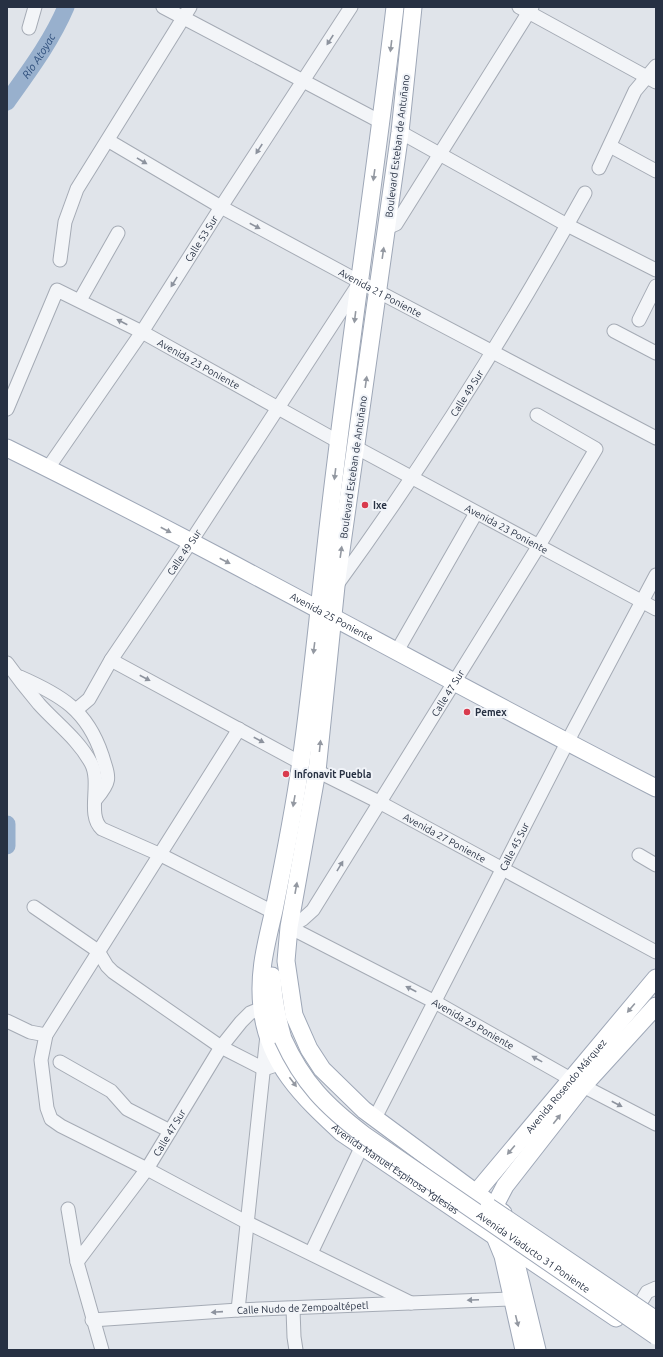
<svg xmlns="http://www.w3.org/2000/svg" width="663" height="1357" viewBox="0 0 663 1357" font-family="Ubuntu,sans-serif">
  <rect width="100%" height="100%" fill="#e0e4ea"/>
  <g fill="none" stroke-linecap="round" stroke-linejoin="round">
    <g stroke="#98b0cd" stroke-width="17">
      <path id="s1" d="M7,102C29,71 51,42 66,7"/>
      <path d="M7,824V846"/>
    </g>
    <defs>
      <g id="minor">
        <path d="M163,7L381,122"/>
        <path d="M519,7L656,82"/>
        <path d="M29,28L35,7"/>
        <path d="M400,132L567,225L656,270"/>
        <path id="s2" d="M109,141L221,207L360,282L656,438"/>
        <path d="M610,146L656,171"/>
        <path d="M599,168L635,91L656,66"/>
        <path d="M387,228L396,224L532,7"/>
        <path d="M60,260L65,222L77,189L190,7"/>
        <path d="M80,300L118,233"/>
        <path d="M639,320L656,286"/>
        <path d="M614,331L656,353"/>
        <path id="s3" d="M7,409L57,290L142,332L339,442"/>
        <path id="s4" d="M357,448L656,609"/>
        <path id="s5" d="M48,468L142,332L221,207L351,7"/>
        <path id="s6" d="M336,586C427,461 510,328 585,193"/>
        <path d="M397,651L476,513"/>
        <path d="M111,660L301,763"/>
        <path d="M7,663C17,677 28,691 39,704C57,724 78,739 91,763C102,783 86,815 102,829L161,855L273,912"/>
        <path d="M20,677C61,695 87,710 102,755C109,778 112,780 96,799"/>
        <path id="s7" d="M76,710L89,699L111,660L190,543L358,285"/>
        <path d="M239,729L46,1035L41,1060L47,1108L51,1119L61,1126L147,1169L248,1223L411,1303"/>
        <path id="s8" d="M317,771L379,802L656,952"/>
        <path d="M639,855L656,865"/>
        <path d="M34,907L98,951L107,966L113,972L221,1047L264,1069L279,1064"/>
        <path id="s9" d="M289,927L303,919L313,910L538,547L596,449L537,415"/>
        <path id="s10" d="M289,927L435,1002L583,1086L656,1124"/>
        <path d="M7,1021L30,1032L46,1035"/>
        <path d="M60,1062L111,1091L127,1109L170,1131"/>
        <path id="s11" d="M375,1118L572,733L656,575"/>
        <path d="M68,1209L77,1262L102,1350"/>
        <path d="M311,1253L361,1148"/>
        <path id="s12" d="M77,1262L147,1169L221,1047L241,1022L250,1013L262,1008"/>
        <path d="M641,1302L647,1292L656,1288"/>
        <path d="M293,1309L294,1337L296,1350"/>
        <path d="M238,1310L267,1035"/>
        <path id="s13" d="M92,1320L238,1310L512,1299"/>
      </g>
      <g id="major">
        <path id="s14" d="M395,7C374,187 346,366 326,546C318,618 311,690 301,761C294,811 284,861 274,910C266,945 258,972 262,1008C268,1064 303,1097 342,1133L616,1318"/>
        <path d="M413,7L400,132L336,586L317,771L289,927L286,961L294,1015L309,1049L322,1069L364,1110L503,1213"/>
        <path id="s15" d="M7,448C226,556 439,677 656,788"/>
        <path d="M272,976C273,998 277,1018 283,1039"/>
        <path id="s16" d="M479,1203L475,1194L656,978"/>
        <path d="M494,1207L505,1186L583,1086L656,1006"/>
        <path d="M494,1234L503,1256L524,1350"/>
        <path d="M514,1255L537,1350"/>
      </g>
    </defs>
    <use href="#minor" stroke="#a5abb5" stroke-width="15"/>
    <use href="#major" stroke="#9ea7b7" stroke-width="19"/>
    <use href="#minor" stroke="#f3f5f8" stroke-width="13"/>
    <use href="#major" stroke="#fff" stroke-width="17"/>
    <defs>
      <g id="major-bridge">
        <path id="s17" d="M283,1039C303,1083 326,1106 364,1135L656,1336"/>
        <path d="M489,1207L656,1320"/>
      </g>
    </defs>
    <use href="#major-bridge" stroke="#9ea7b7" stroke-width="19" stroke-linecap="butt"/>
    <use href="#major-bridge" stroke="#fff" stroke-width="17"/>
  </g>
  <defs><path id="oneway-solid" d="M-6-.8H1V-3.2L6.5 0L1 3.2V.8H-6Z"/></defs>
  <g fill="#8d939e">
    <use href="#oneway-solid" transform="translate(330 40) rotate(123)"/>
    <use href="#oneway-solid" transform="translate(259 149) rotate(123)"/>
    <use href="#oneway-solid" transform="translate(142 161) rotate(31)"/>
    <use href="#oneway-solid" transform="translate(255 226) rotate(28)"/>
    <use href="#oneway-solid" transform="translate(174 282) rotate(122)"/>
    <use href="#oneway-solid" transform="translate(122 322) rotate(-153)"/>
    <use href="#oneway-solid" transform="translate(145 678) rotate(28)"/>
    <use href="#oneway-solid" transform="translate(259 740) rotate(28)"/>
    <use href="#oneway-solid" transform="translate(340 866) rotate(-59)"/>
    <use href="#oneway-solid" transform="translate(411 989) rotate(-153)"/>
    <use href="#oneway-solid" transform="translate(537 1059) rotate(-151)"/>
    <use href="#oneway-solid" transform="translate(617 1104) rotate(28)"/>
    <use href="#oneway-solid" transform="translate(473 1300) rotate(177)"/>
    <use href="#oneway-solid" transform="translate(217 1312) rotate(176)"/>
  </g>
  <g fill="#9398a1">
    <use href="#oneway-solid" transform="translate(391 46) rotate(97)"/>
    <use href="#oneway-solid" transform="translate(374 175) rotate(98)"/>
    <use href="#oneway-solid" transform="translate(383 253) rotate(-82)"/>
    <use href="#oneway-solid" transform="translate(355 317) rotate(97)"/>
    <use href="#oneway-solid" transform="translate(366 382) rotate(-82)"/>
    <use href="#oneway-solid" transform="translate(335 474) rotate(97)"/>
    <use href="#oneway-solid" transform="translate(166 530) rotate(28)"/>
    <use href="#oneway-solid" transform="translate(341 552) rotate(-82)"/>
    <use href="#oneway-solid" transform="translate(225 561) rotate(27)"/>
    <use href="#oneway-solid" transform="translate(314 648) rotate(97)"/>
    <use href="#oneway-solid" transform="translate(320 746) rotate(-84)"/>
    <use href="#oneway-solid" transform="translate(294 801) rotate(100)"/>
    <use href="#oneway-solid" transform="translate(296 888) rotate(-80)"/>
    <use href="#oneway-solid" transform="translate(631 1008) rotate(130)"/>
    <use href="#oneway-solid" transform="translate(293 1082) rotate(53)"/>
    <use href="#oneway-solid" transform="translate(557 1119) rotate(-52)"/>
    <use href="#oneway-solid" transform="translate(511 1150) rotate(130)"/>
    <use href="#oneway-solid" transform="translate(517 1321) rotate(76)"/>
  </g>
  <g fill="#d93b4e" stroke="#f0f3f8" stroke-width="1.5">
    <circle cx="365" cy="505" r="4"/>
    <circle cx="467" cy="712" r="4"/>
    <circle cx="286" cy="774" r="4"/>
  </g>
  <g text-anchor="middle" stroke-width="4" stroke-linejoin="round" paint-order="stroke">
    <g font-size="10" fill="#273143" stroke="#f0f3f8">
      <text transform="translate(397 146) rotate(-83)" y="4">Boulevard Esteban de Antuñano</text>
      <text dy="4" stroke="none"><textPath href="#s5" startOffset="276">Calle 53 Sur</textPath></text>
      <text dy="4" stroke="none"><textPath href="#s2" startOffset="311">Avenida 21 Poniente</textPath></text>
      <text dy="4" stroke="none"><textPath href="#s3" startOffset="289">Avenida 23 Poniente</textPath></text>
      <text dy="4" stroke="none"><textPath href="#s6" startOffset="233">Calle 49 Sur</textPath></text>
      <text transform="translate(353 467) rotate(-82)" y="4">Boulevard Esteban de Antuñano</text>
      <text dy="4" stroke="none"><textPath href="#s4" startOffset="170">Avenida 23 Poniente</textPath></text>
      <text dy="4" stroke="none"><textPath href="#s7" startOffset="192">Calle 49 Sur</textPath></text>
      <text dy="4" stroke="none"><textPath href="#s15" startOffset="366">Avenida 25 Poniente</textPath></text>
      <text dy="4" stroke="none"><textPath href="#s9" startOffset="285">Calle 47 Sur</textPath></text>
      <text dy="4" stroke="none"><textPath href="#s8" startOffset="144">Avenida 27 Poniente</textPath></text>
      <text dy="4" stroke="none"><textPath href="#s11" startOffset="305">Calle 45 Sur</textPath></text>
      <text dy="4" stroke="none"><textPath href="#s10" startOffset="208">Avenida 29 Poniente</textPath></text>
      <text dy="4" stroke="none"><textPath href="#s16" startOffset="151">Avenida Rosendo Márquez</textPath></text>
      <text dy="4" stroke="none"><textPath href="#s12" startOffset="159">Calle 47 Sur</textPath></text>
      <text dy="4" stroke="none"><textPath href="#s14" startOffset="1227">Avenida Manuel Espinosa Yglesias</textPath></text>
      <text dy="4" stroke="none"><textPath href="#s17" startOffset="333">Avenida Viaducto 31 Poniente</textPath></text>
      <text dy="4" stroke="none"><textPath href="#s13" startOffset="211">Calle Nudo de Zempoaltépetl</textPath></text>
    </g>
    <g font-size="10" font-weight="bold" fill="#273143" stroke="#f0f3f8" text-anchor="start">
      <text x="373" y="509">Ixe</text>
      <text x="475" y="716">Pemex</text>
      <text x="294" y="778">Infonavit Puebla</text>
    </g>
    <g font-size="11" font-style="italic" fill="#2e4e7b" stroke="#f0f3f8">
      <text dy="4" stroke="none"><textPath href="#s1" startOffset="56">Río Atoyac</textPath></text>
    </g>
  </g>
  <rect width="663" height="1357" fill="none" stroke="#273143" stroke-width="16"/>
</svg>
